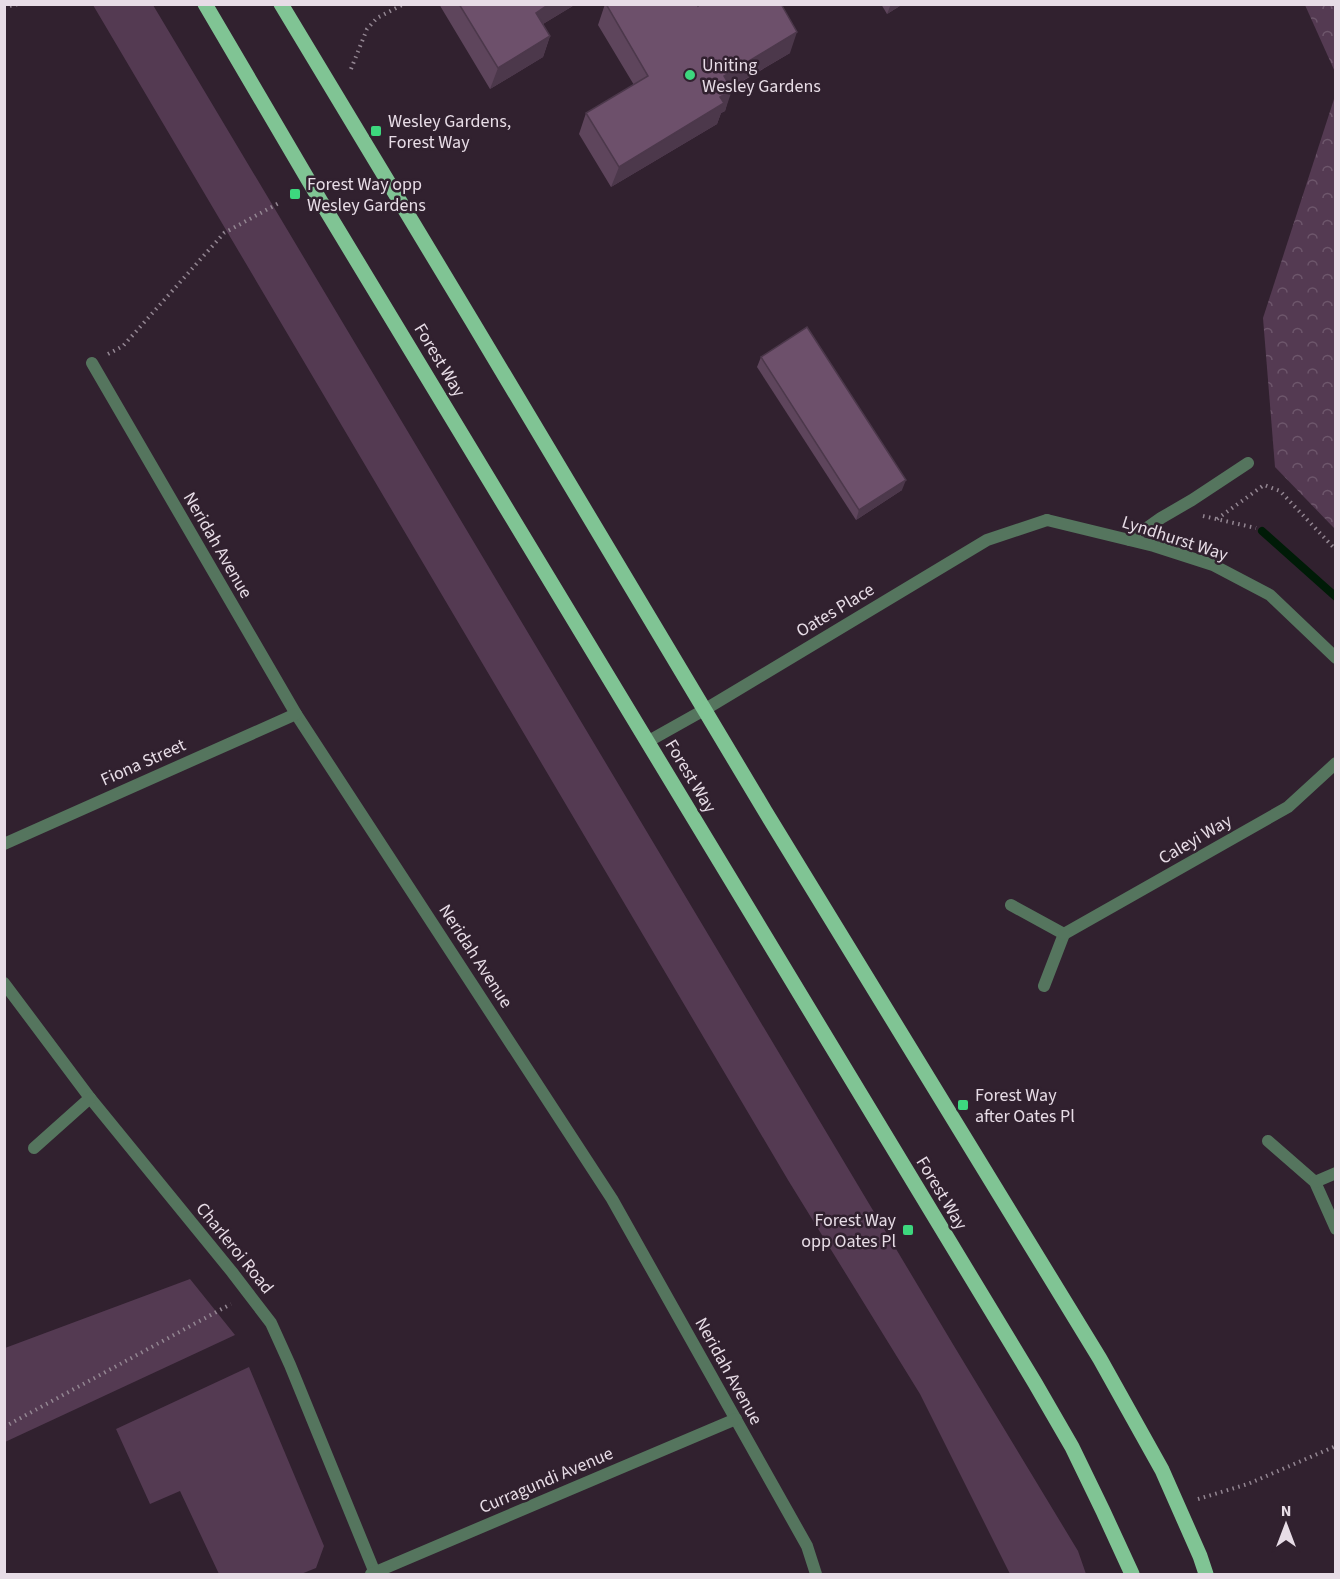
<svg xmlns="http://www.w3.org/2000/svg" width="1340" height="1579" viewBox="0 0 1340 1579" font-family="'Source Sans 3',sans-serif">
  <defs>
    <pattern id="forest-crowns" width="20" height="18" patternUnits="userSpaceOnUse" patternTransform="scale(1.5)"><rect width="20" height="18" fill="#543a52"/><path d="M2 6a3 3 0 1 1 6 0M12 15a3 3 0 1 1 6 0" fill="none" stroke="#6d566b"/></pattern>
  </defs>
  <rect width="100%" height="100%" fill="#31212f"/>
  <g fill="url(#forest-crowns)">
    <path d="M1305,5H1335V72Z"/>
    <path d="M1335,96L1336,528L1335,529L1275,467L1263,318Z"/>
  </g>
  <g fill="#543a52">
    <path d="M93,5H153L954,1346L1078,1551L1086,1574H1010L920,1394L788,1180Z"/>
    <path d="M190,1279L235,1335L5,1442V1348Z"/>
    <path d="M249,1367L324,1546L316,1568L301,1574H219L180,1491L150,1504L116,1429Z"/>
  </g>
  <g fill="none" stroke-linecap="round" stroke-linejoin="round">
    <path stroke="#001b07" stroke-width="8" d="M1262,531L1336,597"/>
    <g stroke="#938692" stroke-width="4" stroke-dasharray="1.5 4.5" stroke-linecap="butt">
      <path d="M4,7L18,4"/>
      <path d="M351,69L367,29L377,18L404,4"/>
      <path d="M108,354L123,346L224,233L279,203"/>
      <path d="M1203,516L1256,528"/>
      <path d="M1217,519L1264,485L1280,491L1336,550"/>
      <path d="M4,1427L231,1304"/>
      <path d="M1198,1499L1248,1484L1336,1446"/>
    </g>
    <g stroke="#55755e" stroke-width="12">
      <path d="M1047,520L1154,546L1213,565L1270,595L1336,658"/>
      <path d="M1130,540L1161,518L1192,500L1248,463"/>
      <path d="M1011,905L1064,934L1044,986"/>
      <path d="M1064,934L1288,807L1336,763"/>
      <path d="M1268,1141L1315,1182L1336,1229"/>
      <path d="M1315,1182L1336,1173"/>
    </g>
    <g stroke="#55755e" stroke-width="12">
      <path d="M92,363L296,714L612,1199L807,1546L816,1574"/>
      <path d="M647,742L704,710L987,540L1047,520"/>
      <path d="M4,844L296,714"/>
      <path d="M4,983L90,1098L232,1272L271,1323L290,1365L375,1573"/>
      <path d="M34,1148L90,1098"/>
      <path d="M371,1574L736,1419"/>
    </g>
    <g stroke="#80c494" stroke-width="15">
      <path d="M205,4L320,200L1035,1383L1072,1447L1103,1511L1132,1574"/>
      <path d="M281,4L472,321L765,811L1100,1359L1162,1470L1200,1556L1206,1574"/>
    </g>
  </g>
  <g fill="#5e455c">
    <path d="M439,4H576L543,24L550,36L543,57L490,89Z"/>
    <path d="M605,4L698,6L790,53L731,88L725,111L721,113L717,124L611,187L579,134L586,113L634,85L598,25Z"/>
    <path d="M881,4H903L887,14Z"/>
    <path d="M761,357L902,490L856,520L757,367Z"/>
  </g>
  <g fill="#4c384b">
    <path d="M549,4H576L528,33L536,13Z"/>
    <path d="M891,4H903L887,14Z"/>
    <path d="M797,32L790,53L716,96L724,76Z"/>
    <path d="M550,36L543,57L490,89L498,68Z"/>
    <path d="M732,90L725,111L721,113L717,124L611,187L619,167L720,97Z"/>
    <path d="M906,480L902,490L856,520L859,510Z"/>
  </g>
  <g fill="#6d506b" stroke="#4c384b" stroke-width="1.5">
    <path d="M459,4H549L536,13L550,36L498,68Z"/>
    <path d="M606,4H697L698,6L700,4H781L797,32L724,76L732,90L720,97L724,103L619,167L586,113L648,76Z"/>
    <path d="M807,327L906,480L859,510L761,357Z"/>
  </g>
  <g fill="#3dd77e" stroke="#31212f" stroke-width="2">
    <circle cx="690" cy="75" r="6"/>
    <rect x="370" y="125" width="12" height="12" rx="3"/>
    <rect x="289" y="188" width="12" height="12" rx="3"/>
    <rect x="957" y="1099" width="12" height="12" rx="3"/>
    <rect x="902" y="1224" width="12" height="12" rx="3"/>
  </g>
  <g text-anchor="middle" stroke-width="5" stroke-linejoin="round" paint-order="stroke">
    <g font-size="18" fill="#e7dce6" stroke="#31212f" text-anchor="start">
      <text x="702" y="71">Uniting<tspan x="702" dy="21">Wesley Gardens</tspan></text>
      <text x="388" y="127">Wesley Gardens,<tspan x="388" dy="21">Forest Way</tspan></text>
      <text x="307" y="190">Forest Way opp<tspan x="307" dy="21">Wesley Gardens</tspan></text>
      <text x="975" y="1101">Forest Way<tspan x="975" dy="21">after Oates Pl</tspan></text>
      <text x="896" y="1226" text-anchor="end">Forest Way<tspan x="896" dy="21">opp Oates Pl</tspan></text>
    </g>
    <g font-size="18" fill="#e7dce6" stroke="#31212f">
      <text transform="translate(440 360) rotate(59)" y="6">Forest Way</text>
      <text transform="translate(1175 538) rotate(18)" y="6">Lyndhurst Way</text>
      <text transform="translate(218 545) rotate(60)" y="6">Neridah Avenue</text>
      <text transform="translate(835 610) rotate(-31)" y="6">Oates Place</text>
      <text transform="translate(143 762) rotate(-24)" y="6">Fiona Street</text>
      <text transform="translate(691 776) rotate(59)" y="6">Forest Way</text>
      <text transform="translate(1195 839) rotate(-30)" y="6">Caleyi Way</text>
      <text transform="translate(476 956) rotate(57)" y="6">Neridah Avenue</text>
      <text transform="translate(942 1193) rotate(59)" y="6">Forest Way</text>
      <text transform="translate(235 1248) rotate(51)" y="6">Charleroi Road</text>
      <text transform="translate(729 1371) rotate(61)" y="6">Neridah Avenue</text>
      <text transform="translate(546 1480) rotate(-23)" y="6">Curragundi Avenue</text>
    </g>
  </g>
  <rect width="1340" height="1579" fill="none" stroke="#e7dce6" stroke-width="12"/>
  <g transform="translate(1286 1525)" stroke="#31212f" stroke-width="4.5" paint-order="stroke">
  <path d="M0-4.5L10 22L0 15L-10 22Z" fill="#e7dce6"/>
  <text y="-9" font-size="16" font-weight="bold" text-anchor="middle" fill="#e7dce6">N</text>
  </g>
</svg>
